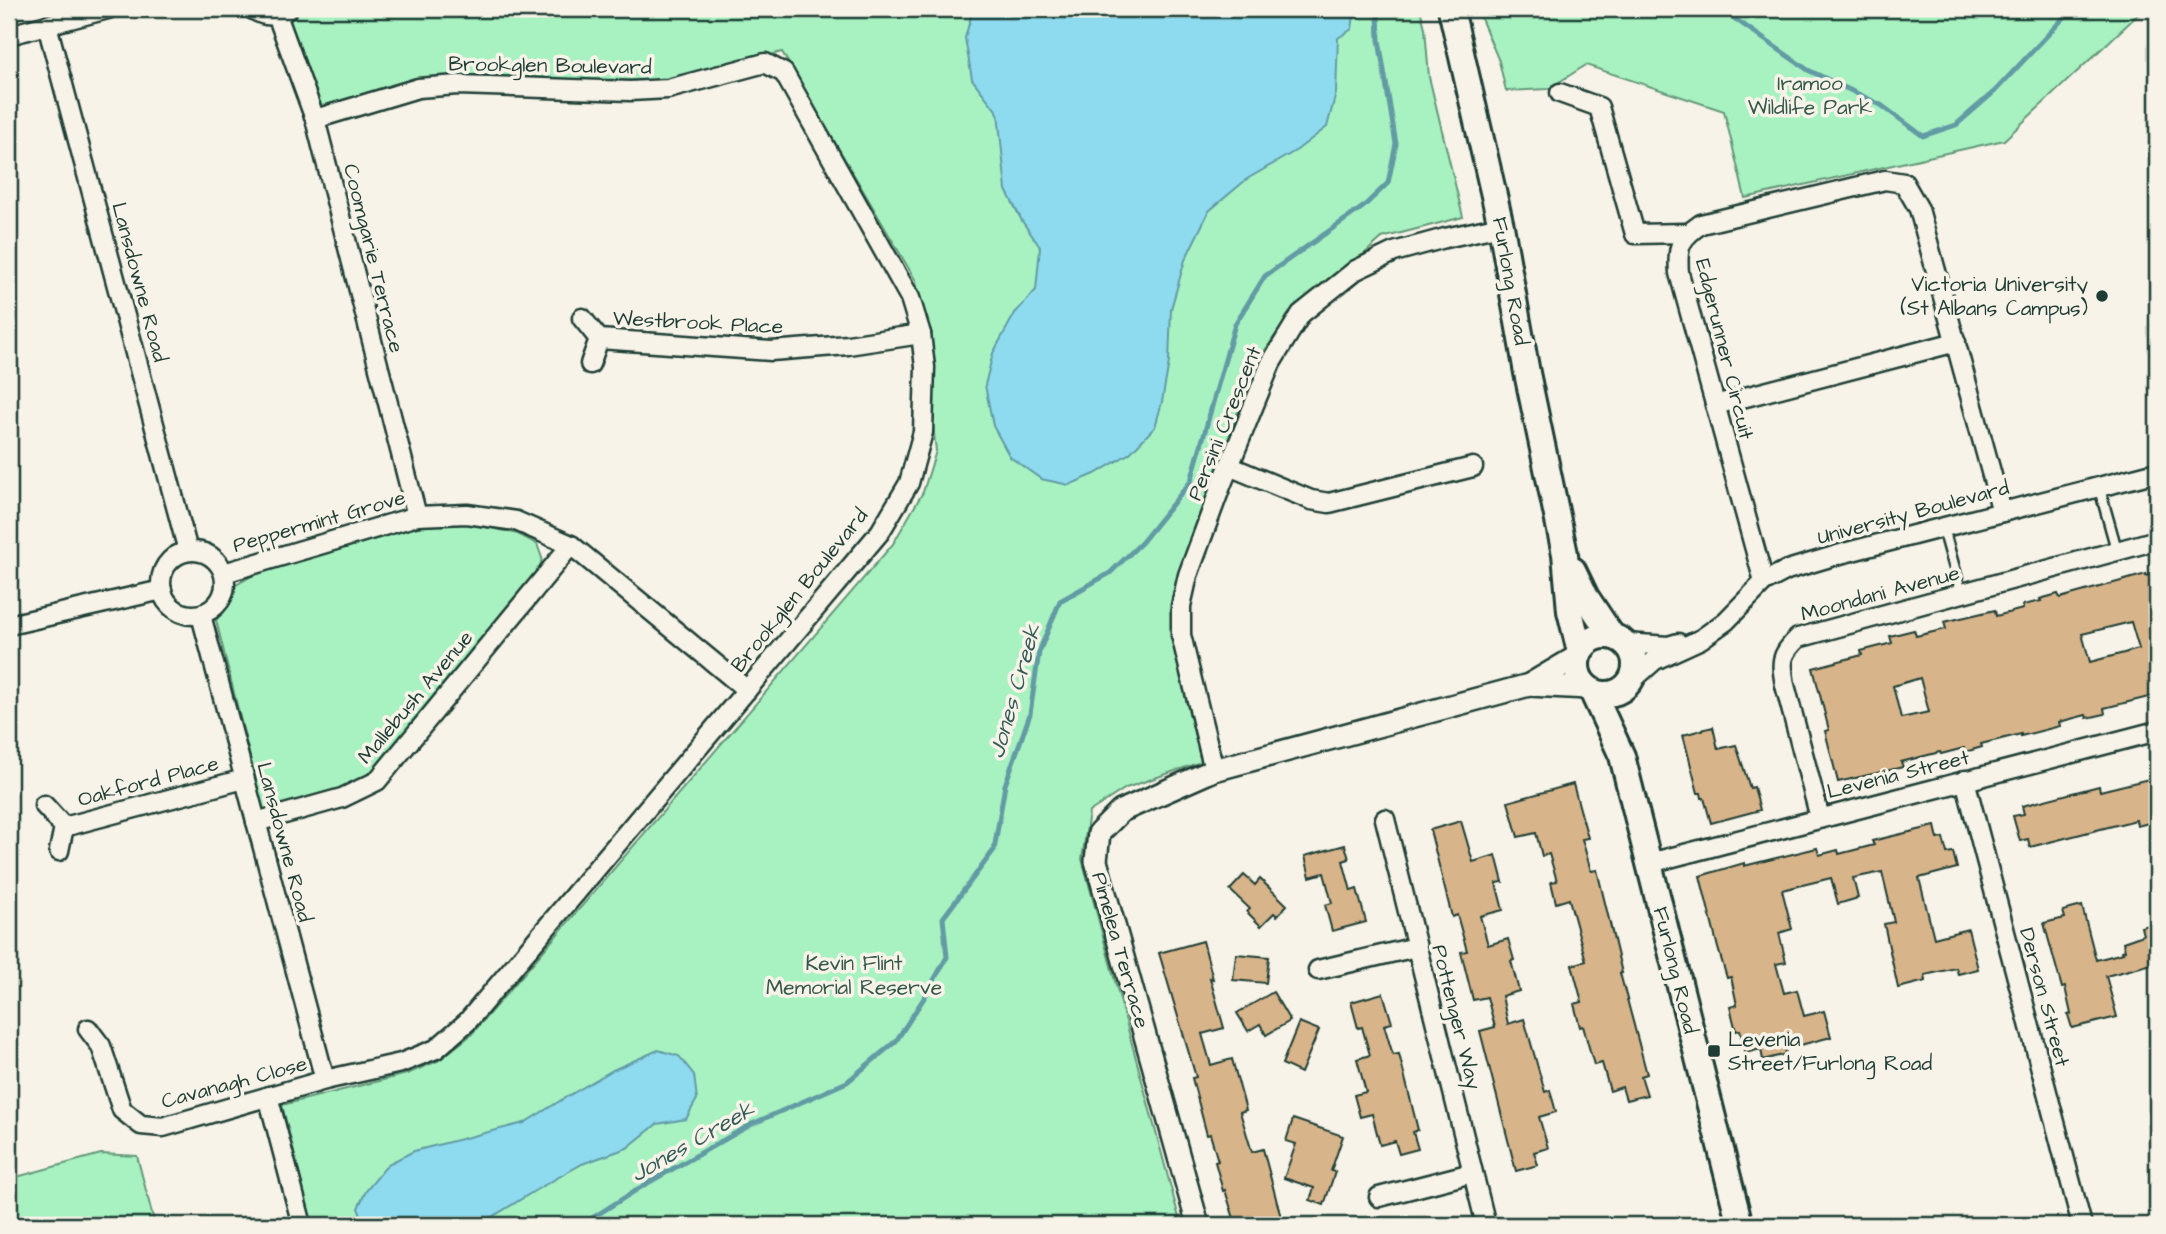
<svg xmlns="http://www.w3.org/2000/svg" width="2166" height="1234" viewBox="0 0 2166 1234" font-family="'Architects Daughter',sans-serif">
  <rect width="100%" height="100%" fill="#f7f3e8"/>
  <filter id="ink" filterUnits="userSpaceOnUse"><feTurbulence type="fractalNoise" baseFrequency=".0143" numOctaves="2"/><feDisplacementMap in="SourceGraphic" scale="14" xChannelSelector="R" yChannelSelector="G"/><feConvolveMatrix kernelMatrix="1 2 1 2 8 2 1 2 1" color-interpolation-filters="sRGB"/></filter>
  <g filter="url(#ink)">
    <g fill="#a8f2c1" stroke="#64987a" stroke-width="2">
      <path d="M302,9L483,13L500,9H1420L1425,28L1429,77L1463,217L1382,238L1279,330L1255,365L1187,553L1173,604L1176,658L1201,762L1126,788L1089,812L1082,859L1181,1225H312L282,1105L407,1074L438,1061L471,1035L893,544L923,492L936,451L916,281L782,52L671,81L463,79L322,110L286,20Z"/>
      <path d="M1477,9H2144L2004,140L1745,198L1724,111L1586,65L1548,89L1506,91L1499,61Z"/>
      <path d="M470,523L518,534L537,544L542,558L539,571L372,775L340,790L263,810L216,620L227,607L236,585L257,573L421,526Z"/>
      <path d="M101,1154L137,1156L155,1225H9V1179Z"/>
    </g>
    <g fill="#8edaee" stroke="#629ba4" stroke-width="2">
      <path d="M973,9H1355L1352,29L1338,38L1336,93L1327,127L1297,150L1247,179L1209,211L1185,260L1171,309L1169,362L1162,402L1155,427L1130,453L1095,474L1069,485L1041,479L1010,457L993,426L985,385L993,353L1015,313L1036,290L1040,247L1022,221L1006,190L998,113L972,79L965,38Z"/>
      <path d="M658,1050L679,1056L694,1075L697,1099L686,1119L657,1124L627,1148L582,1164L536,1190L489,1219L487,1225H362L363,1221L358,1208L366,1191L388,1164L414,1151L524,1123L563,1099L613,1070Z"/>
    </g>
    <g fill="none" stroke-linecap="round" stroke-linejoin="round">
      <g stroke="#629ba4" stroke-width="5">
        <path d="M1721,9L1808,70L1881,105L1923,136L1956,125L1995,91L2072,9"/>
        <path d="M581,1225L646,1184L752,1124L847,1082L896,1041L924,998L947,957L943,918L994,850L1005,785L1030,714L1039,652L1060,601L1110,573L1142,542L1191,481L1235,324L1265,276L1363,207L1388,183L1396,144L1379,40L1378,14L1381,9"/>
      </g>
    </g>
    <g fill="#d8b48a" stroke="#1f3d34" stroke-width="2" fill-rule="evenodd">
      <path d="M2157,573V605L2154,606L2157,619V695L2104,708L2105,714L2087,718L2086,715L2059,722L2060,726L2021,736V734L1981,744L1982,747L1965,752L1964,748L1941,754L1940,752L1901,762L1903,767L1838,782L1825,731L1829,730L1813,668L1862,655L1861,651L1892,643L1890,636L1914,630L1916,636L1946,629L1944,622L1995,610L1996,616L2023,609V605L2041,601L2040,599L2058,594L2060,598L2146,574V576ZM2131,622L2139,649L2090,662L2082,634ZM1920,678L1929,712L1901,718L1893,686Z"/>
      <path d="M1713,727L1718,749L1736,745L1750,788L1754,787L1760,810L1711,823L1704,798H1702L1701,793H1698L1683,735Z"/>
      <path d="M2157,777V821L2137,826L2136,820L2030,847L2028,839L2020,841L2013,816L2024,814L2022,806L2099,786L2100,791Z"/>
      <path d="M1573,784L1588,838L1582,839L1591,871L1597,870L1622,973H1620L1647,1074L1641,1076L1647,1095L1626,1100L1622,1087L1610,1091L1602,1063L1594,1065L1583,1026L1580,1027L1574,1004L1582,1002L1572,965L1586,961L1569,899L1556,903L1551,882L1557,881L1549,854L1542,856L1536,833L1518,837L1508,802Z"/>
      <path d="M1461,821L1473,862L1496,855L1503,882L1496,883L1503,910L1480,916L1488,945L1508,939L1514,960L1511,961L1519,991L1502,996L1508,1024L1524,1019L1545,1092L1550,1090L1556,1112L1539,1117L1548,1148L1534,1152L1538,1165L1516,1171L1480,1031L1495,1027L1487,997L1473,1000L1461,952L1467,951L1457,915L1452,917L1430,830Z"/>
      <path d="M1935,826L1938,839L1943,838L1947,853L1953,852L1957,868L1919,878L1934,938L1968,929L1978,969L1958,974L1956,968L1925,975L1926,981L1898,988L1884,924L1894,922L1882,872L1853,878L1858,898L1838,904L1831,878L1782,890L1792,929L1779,933L1786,962L1776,964L1784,993L1797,990L1804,1016L1824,1011L1831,1037L1785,1049L1786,1054L1763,1060L1761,1049L1745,1053L1740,1030L1736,1031L1730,1007L1737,1005L1731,977L1727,978L1718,948L1700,876L1744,863V866L1817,848L1819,855L1838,850L1839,854L1874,845L1872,841Z"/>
      <path d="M1345,845L1349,859L1343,861L1351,891L1357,889L1366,922L1332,931L1325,905L1332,903L1324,873L1310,877L1305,856Z"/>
      <path d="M1244,875L1255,885L1260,879L1287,905L1277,916L1274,913L1261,926L1247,912L1250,909L1230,890Z"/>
      <path d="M2082,906L2096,960L2123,953L2122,951L2125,950L2123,942L2143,935L2141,927L2157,923V970H2154L2152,964L2106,976L2117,1017L2072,1028L2068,1015L2071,1014L2065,987L2062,988L2044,923L2065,918L2063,911Z"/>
      <path d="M1203,941L1213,979L1210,978L1224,1028L1202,1034L1211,1065L1232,1059L1246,1110L1240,1112L1252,1152L1263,1149L1283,1225H1236L1225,1190L1223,1191L1215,1162L1218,1161L1210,1134L1207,1135L1192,1078L1196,1077L1159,953Z"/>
      <path d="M1236,954L1269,957L1266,983L1233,980Z"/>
      <path d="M1273,992L1290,1021L1266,1035L1260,1024L1248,1031L1237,1013Z"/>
      <path d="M1383,993L1392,1023L1384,1025L1393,1055L1399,1054L1418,1130L1413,1132L1418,1149L1399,1154L1395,1141L1380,1145L1372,1114L1360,1117L1354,1095L1366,1092L1357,1059L1370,1055L1362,1027L1358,1028L1351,1002Z"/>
      <path d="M1299,1022L1319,1030L1301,1073L1282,1064Z"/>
      <path d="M1293,1119L1343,1136L1331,1171L1335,1172L1324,1205L1310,1200L1314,1188L1284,1178L1296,1144L1286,1141Z"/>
    </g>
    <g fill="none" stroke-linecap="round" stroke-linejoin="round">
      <defs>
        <g id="service">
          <path d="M2099,487L2117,551"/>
          <path d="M1943,527L1962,595"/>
        </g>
        <g id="minor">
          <path d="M252,9C264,17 276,18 288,9"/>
          <path d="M277,15L315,119L417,516"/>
          <path d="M47,25L188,551"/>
          <path d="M9,35L108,9"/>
          <path d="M1560,93L1599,107L1635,234L1687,233"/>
          <path d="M582,318L599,339L590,364"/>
          <path d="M599,339L771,351L848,345L921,334"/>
          <path d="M1715,405L1956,342"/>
          <path d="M1229,466L1311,500L1329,503L1473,467"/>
          <circle cx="193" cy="583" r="32"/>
          <path d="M224,573L417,516L467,514L516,521L571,545L747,690"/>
          <path d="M1764,582L1679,273C1677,247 1679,239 1701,224L1885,180L1904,183L1919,209L2002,512"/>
          <path d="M201,615L325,1080"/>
          <path d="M9,625L162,590"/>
          <path d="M1626,643L1668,646L1678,643"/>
          <path d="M1629,683L1655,660L1701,639L1726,621L1764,582L1787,570L1844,553L2157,472"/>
          <path d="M1214,770L1181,635V606L1188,575L1221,486L1271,363L1301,314L1356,270L1394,252L1445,238L1501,226"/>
          <path d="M1965,780L2082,1225"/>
          <path d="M44,805L64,827L59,851"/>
          <path d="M1820,818L1785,685C1781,662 1780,655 1798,638L2157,540"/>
          <path d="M1385,819L1486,1225"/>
          <path d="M256,822L342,798L377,781L571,545"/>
          <path d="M64,827L244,779"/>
          <path d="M1650,863L2157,731"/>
          <path d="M1318,970L1416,947"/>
          <path d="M88,1029L101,1046L122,1110L141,1125L163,1127L325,1080L401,1063L436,1049L467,1022L880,532L909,483L923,432L925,367L921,334L910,298L784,73L765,63L668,89L630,91L458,85L418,88L315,119"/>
          <path d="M268,1096L302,1225"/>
          <path d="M1379,1197L1472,1173"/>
        </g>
        <g id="tertiary">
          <path d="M1529,685L1588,688"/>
          <path d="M1198,1225L1096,861L1099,833L1121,811L1214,770L1529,685L1578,656"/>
        </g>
        <g id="secondary">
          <path d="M1451,9L1501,226L1527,373L1565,554L1570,611L1580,652"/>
          <path d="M1573,570L1586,597L1612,636"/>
          <circle cx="1606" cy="665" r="29"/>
          <path d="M1592,691L1622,756L1740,1225"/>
        </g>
      </defs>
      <use href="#service" stroke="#1f3d34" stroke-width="14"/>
      <use href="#minor" stroke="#1f3d34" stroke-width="23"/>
      <use href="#tertiary" stroke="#1f3d34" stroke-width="26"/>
      <use href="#secondary" stroke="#1f3d34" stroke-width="30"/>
      <use href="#service" stroke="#f7f3e8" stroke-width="9"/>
      <use href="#minor" stroke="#f7f3e8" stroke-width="18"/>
      <use href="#tertiary" stroke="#f7f3e8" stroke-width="21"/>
      <use href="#secondary" stroke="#f7f3e8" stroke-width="24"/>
    </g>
  </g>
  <g fill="#1f3d34" stroke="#f7f3e8" stroke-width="2.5">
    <circle cx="2102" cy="296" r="7"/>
    <rect x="1707" y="1044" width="14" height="14" rx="3.5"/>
  </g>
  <g text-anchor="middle" stroke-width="7" stroke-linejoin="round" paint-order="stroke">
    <g font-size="21" fill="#1f3d34" stroke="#f7f3e8">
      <text transform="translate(550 65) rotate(1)" y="7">Brookglen Boulevard</text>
      <text transform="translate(374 258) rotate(76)" y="7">Coomgarie Terrace</text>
      <text transform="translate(1511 281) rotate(80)" y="7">Furlong Road</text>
      <text transform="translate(140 282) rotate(75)" y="7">Lansdowne Road</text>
      <text transform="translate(698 322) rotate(3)" y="7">Westbrook Place</text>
      <text transform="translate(1725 349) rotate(76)" y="7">Edgerunner Circuit</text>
      <text transform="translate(1224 423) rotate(-68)" y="7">Persini Crescent</text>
      <text transform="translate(1913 512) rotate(-15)" y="7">University Boulevard</text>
      <text transform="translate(319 521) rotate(-16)" y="7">Peppermint Grove</text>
      <text transform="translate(799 590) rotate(-51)" y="7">Brookglen Boulevard</text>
      <text transform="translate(1880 593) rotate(-15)" y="7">Moondani Avenue</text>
      <text transform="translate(415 697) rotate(-50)" y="7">Mallebush Avenue</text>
      <text transform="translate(1898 774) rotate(-14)" y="7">Levenia Street</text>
      <text transform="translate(148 781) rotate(-15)" y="7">Oakford Place</text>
      <text transform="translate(285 842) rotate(75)" y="7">Lansdowne Road</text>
      <text transform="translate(1121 950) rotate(74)" y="7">Pimelea Terrace</text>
      <text transform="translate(1676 970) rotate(76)" y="7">Furlong Road</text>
      <text transform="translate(2045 997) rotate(75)" y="7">Derson Street</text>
      <text transform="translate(1457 1017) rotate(76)" y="7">Pottenger Way</text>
      <text transform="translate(234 1082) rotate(-15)" y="7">Cavanagh Close</text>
    </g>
    <g font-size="21" fill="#345849" stroke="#f7f3e8">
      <text x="1810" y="90">Iramoo<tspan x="1810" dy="24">Wildlife Park</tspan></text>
      <text x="854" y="970">Kevin Flint<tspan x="854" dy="24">Memorial Reserve</tspan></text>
    </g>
    <g font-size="21" fill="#1f3d34" stroke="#f7f3e8" text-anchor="end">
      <text x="2088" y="291">Victoria University<tspan x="2088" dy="24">(St Albans Campus)</tspan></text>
      <text x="1728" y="1046" text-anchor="start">Levenia<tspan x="1728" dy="24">Street/Furlong Road</tspan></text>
    </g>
    <g font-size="23" font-style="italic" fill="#355c59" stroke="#f7f3e8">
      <text transform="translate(1014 691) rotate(-74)" y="8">Jones Creek</text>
      <text transform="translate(692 1141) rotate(-30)" y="8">Jones Creek</text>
    </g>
  </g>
  <rect width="2166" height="1234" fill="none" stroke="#f7f3e8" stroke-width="35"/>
  <rect x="18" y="18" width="2131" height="1199" fill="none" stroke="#1f3d34" stroke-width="2.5" filter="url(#ink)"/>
</svg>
